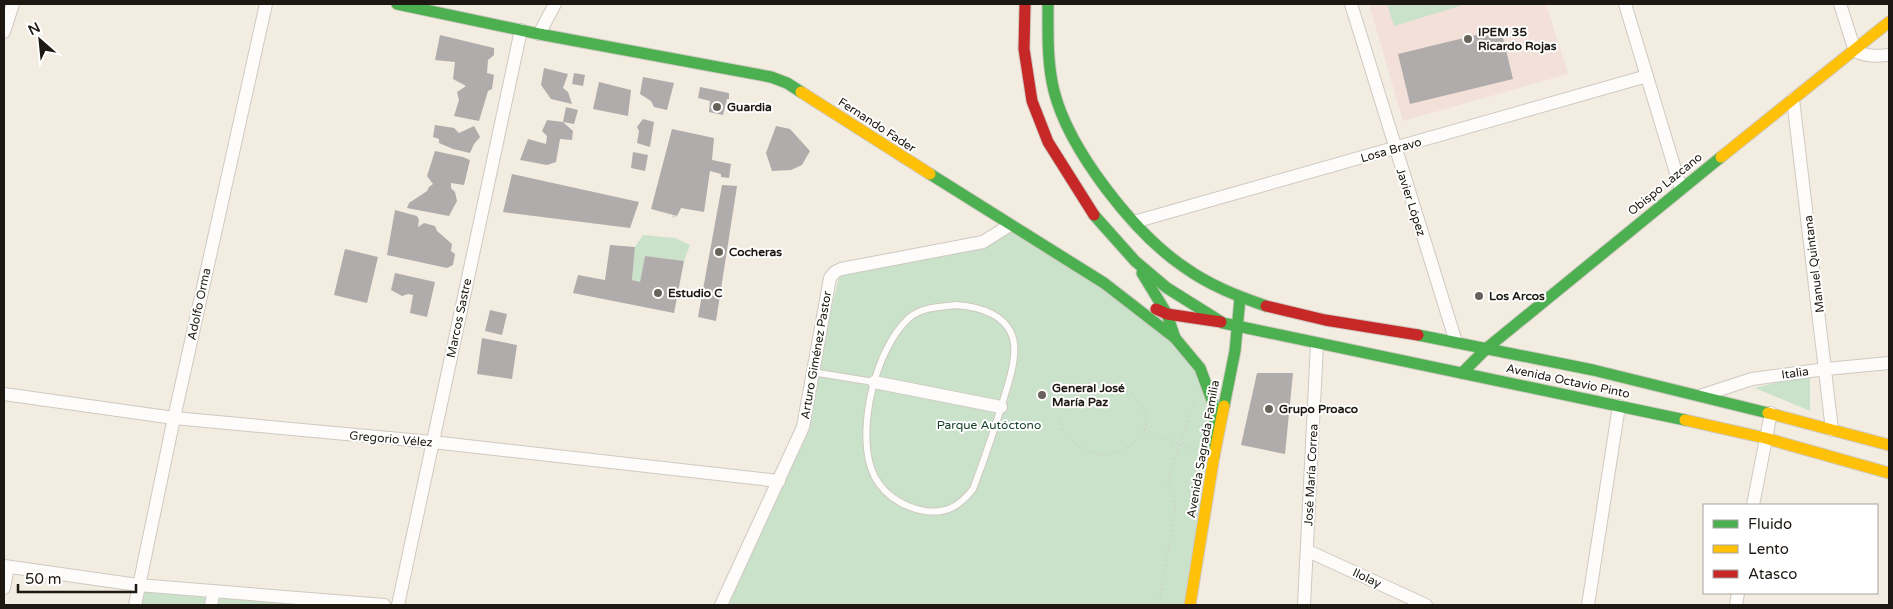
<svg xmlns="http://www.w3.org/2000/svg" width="1893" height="609" viewBox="0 0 1893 609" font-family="'Varela Round',sans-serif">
  <rect width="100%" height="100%" fill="#f3ece1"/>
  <path fill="#f2e0d9" d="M1369,4H1546L1568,74L1403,121Z"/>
  <g fill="#cae1ca">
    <path d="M1387,4H1459L1460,6L1394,26Z"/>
    <path d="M1010,225L1104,283L1200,368L1213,403L1190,605H721L803,427L841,269L983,242Z"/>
    <path d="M643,235L675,238L690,245L684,261L645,256L640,282L632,280L635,247Z"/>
    <path d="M1810,374V411L1755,388Z"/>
    <path d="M138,585L384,605H135Z"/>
  </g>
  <g fill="#b0acab">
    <path d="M1501,29L1513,79L1410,104L1398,54Z"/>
    <path d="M440,35L494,48V55L488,60L487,73L494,75L492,89L488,91L479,121L454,116L459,100L457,92L466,86L453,79L455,62L435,60Z"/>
    <path d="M544,68L568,74L563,88L568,92L572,104L551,99L541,85Z"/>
    <path d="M574,73L585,75L583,86L572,84Z"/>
    <path d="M643,77L674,83L667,110L654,107L651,101L640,94Z"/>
    <path d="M599,82L631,90L628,116L593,109Z"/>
    <path d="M700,87L729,93V99H727L723,115L709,112L710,101L698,98Z"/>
    <path d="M566,107L578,110L574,124L563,122Z"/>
    <path d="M643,119L654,122L650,147L637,143L639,131L637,127Z"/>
    <path d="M547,120L563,122L573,131L572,140L560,139L556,162L547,165L520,160L528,139L546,144L547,136L542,131Z"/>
    <path d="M435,125L454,128L459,133L474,126L480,137L474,144L470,153L453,149L439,143V139L433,137Z"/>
    <path d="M776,126L790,129L810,151L802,165L791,170L772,171L766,153Z"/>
    <path d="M672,129L714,138L712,160L731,164L729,178L721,177V174L710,171L704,212L681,208L677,216L651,209Z"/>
    <path d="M435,151L463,157L470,160L464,185L451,183V188L455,192L457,201L449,216L407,208L409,203L427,191L429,187L433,184L427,176Z"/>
    <path d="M633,152L648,155L645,171L631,168Z"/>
    <path d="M512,174L639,202L630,228L503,212Z"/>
    <path d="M722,185L737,186L716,321L698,317Z"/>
    <path d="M395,210L417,216L419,220L418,227L424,223L435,226L437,231L452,244L451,251L455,254L453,265L447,268L387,255Z"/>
    <path d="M610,245L635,247L632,280L640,282L645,256L684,261L674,313L573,293L578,275L605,280Z"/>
    <path d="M345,249L378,257L367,303L334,295Z"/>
    <path d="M395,273L435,282L427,317L410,313L413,295L408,294L402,296L391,290Z"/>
    <path d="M490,310L507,314L502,335L485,331Z"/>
    <path d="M482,338L517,345L512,379L477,374Z"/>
    <path d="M1257,373H1293L1285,454L1241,445Z"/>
  </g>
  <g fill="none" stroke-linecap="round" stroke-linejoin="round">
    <defs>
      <g id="lane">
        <path d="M955,305C980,306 1011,316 1014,344C1016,361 1008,385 1003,401C994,431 984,460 973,489C960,506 946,514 925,511C901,507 879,492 871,468C857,426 876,348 909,318C921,307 940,307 955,305Z"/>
        <path d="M812,372L874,382"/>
      </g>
      <g id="street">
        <path d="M1351,4L1456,342"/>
        <path d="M1625,4L1681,189"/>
        <path d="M1840,4L1855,51C1867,57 1876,56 1889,55"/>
        <path d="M4,32L13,4"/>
        <path d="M539,34L555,4"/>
        <path d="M1793,99L1832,430"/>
        <path d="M1134,222L1647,76"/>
        <path d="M874,382L1001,407"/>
        <path d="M4,394L174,418L432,442L779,481"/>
        <path d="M1703,395L1752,379L1826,369L1889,363"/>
        <path d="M1753,505L1771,413"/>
        <path d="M1308,551L1426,605"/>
        <path d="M4,566L138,585L384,605"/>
        <path d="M4,588L8,567"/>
        <path d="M135,605L174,418L266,4"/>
        <path d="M211,605L214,591"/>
        <path d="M398,605L521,30"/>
        <path d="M721,605L803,427L830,278L835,272L841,269L983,242L1010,225"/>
        <path d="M1304,605L1317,344"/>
        <path d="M1588,605L1619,406"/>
        <path d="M1736,605L1738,593"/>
      </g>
      <g id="fast">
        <path d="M397,4L539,34L771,77L787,83L801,92"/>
        <path d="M1048,4C1048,33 1047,63 1054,91C1069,150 1134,233 1184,267C1209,285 1237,296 1266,306"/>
        <path d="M930,174L1104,283L1175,338L1200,368L1213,403L1215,420L1214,456"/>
        <path d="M1094,215L1135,261L1167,288L1223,323L1685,420"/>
        <path d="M1142,273L1167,314L1175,338"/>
        <path d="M1418,335L1593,370L1768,413"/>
        <path d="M1462,373L1487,348L1721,157"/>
        <path d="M1224,406L1235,351L1240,298"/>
      </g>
      <g id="slow">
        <path d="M801,92L930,174"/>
        <path d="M1721,157L1889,22"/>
        <path d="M1768,413L1889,445"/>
        <path d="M1685,420L1765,438L1889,473"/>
        <path d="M1190,605L1214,456L1224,406"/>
      </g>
      <g id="jam">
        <path d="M1025,4L1024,49L1032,101L1048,142L1094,215"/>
        <path d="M1266,306L1325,320L1418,335"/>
        <path d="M1156,309L1167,314L1221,322"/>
      </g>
    </defs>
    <use href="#lane" stroke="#cfc9c1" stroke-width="8"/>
    <use href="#street" stroke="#cfc9c1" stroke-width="14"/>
    <use href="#fast" stroke="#cfc9c1" stroke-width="13"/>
    <use href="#slow" stroke="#cfc9c1" stroke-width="13"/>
    <use href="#jam" stroke="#cfc9c1" stroke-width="13"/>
    <g stroke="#d1cecb" stroke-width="2.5" stroke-dasharray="1 4" stroke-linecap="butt">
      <path d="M668,214L676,218L674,214"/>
      <path d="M1060,419C1063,432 1071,442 1083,448C1088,451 1095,454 1101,455C1109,456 1116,452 1123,449C1156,434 1151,403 1122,388C1107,379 1090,381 1074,388"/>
      <path d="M1144,430L1199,451"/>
      <path d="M1159,605L1176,502L1167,482L1194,402"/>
    </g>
    <use href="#lane" stroke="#fdfcfa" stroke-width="6"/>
    <use href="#street" stroke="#fdfcfa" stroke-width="12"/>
    <use href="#fast" stroke="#4caf50" stroke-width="11"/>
    <use href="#slow" stroke="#ffc107" stroke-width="11"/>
    <use href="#jam" stroke="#c62828" stroke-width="11"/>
  </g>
  <g fill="#68635a" stroke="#fff" stroke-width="2">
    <circle cx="1468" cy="39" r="5"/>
    <circle cx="717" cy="107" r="5"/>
    <circle cx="719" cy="252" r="5"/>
    <circle cx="658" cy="293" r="5"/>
    <circle cx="1479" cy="296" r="5"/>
    <circle cx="1042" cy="395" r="5"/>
    <circle cx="1269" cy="409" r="5"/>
  </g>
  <g text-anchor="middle" stroke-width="4" stroke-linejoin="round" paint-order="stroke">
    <g font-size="12" font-weight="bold" fill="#1d1912" stroke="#fff" text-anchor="start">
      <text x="1478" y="36">IPEM 35<tspan x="1478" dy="14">Ricardo Rojas</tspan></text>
      <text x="727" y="111">Guardia</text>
      <text x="729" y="256">Cocheras</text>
      <text x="668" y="297">Estudio C</text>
      <text x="1489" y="300">Los Arcos</text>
      <text x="1052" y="392">General José<tspan x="1052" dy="14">María Paz</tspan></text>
      <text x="1279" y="413">Grupo Proaco</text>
    </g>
    <g font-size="12" fill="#1d1912" stroke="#fff">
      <text transform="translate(877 125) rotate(33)" y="4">Fernando Fader</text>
      <text transform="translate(1391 150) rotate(-16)" y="4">Losa Bravo</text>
      <text transform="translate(1665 184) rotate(-39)" y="4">Obispo Lazcano</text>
      <text transform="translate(1411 202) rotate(72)" y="4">Javier López</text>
      <text transform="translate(1814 264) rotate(-97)" y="4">Manuel Quintana</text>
      <text transform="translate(199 304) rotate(-78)" y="4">Adolfo Orma</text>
      <text transform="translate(459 318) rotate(-78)" y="4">Marcos Sastre</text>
      <text transform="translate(816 355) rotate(-80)" y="4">Arturo Giménez Pastor</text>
      <text transform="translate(1795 373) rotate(-8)" y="4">Italia</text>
      <text transform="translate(1568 381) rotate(12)" y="4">Avenida Octavio Pinto</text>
      <text transform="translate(391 439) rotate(5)" y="4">Gregorio Vélez</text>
      <text transform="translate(1203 449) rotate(-80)" y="4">Avenida Sagrada Familia</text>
      <text transform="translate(1311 475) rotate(-87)" y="4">José María Correa</text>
      <text transform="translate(1367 578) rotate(25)" y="4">Ilolay</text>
    </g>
    <g font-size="12" fill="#144127" stroke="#fff">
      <text x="989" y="429">Parque Autóctono</text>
    </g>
  </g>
  <rect width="1893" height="609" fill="none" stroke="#1d1912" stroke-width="10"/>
  <rect x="1703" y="504" width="175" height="90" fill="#ffffff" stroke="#a5a3a0"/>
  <rect x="1713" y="520" width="25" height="8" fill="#4caf50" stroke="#a5a3a0"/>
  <text x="1748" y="529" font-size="15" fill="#1d1912">Fluido</text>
  <rect x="1713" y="545" width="25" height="8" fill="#ffc107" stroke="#a5a3a0"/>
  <text x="1748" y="554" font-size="15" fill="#1d1912">Lento</text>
  <rect x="1713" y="570" width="25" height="8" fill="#c62828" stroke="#a5a3a0"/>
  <text x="1748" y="579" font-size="15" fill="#1d1912">Atasco</text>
  <g transform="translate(40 40) rotate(333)" stroke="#ffffff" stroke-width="4" paint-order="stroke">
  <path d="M0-4L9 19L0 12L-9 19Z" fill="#1d1912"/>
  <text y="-8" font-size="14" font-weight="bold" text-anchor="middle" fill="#1d1912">N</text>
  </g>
  <path d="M18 584v8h118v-8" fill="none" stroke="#1d1912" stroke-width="2.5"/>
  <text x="25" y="584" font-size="15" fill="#1d1912" stroke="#ffffff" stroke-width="4" paint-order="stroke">50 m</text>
</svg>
